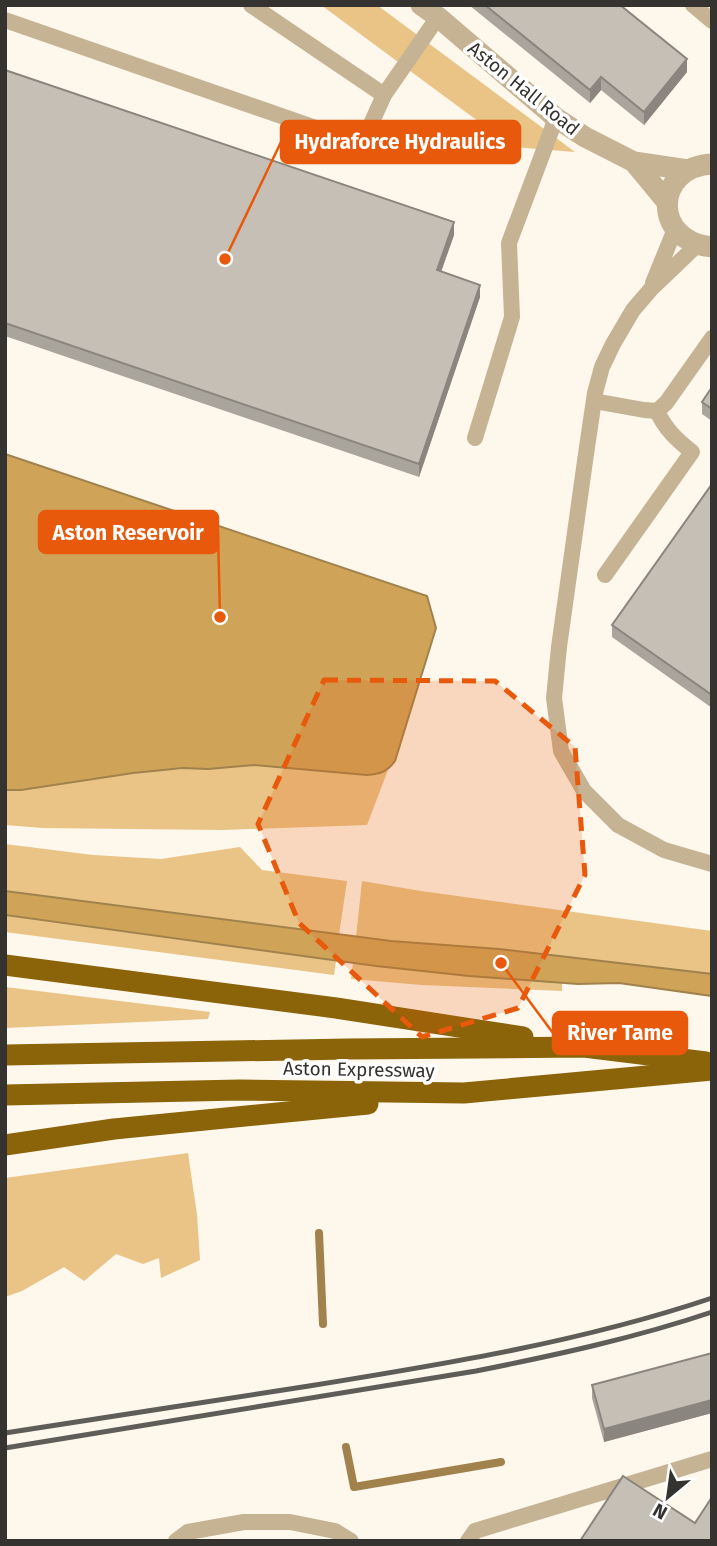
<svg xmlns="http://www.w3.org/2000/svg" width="717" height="1546" viewBox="0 0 717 1546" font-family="'Fira Sans',sans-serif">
  <rect width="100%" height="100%" fill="#fdf7ec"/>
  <g fill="#e9c486">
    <path d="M321,5H377L575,152L513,147Z"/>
    <path d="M254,765L367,775L379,774L388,770L367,825L222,830L42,828L5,825V790C49,789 92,777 135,773C175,768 214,769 254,765Z"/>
    <path d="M5,844L93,855L161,859L240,847L262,870L347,881L339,935L5,891Z"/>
    <path d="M362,881L421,891L712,931V974L499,949L391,941L356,937Z"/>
    <path d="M5,915L336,961L334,975L5,932Z"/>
    <path d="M353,963L469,976L562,983V991L422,985L351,979Z"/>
    <path d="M5,987L210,1012L208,1019L5,1028Z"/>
    <path d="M188,1153L197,1215L200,1260L161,1278L159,1258L143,1264L116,1254L84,1281L64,1267L22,1291L5,1297V1178Z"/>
  </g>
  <g fill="#cfa459" stroke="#a1824c" stroke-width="2">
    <path d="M5,454L427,596L436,628L395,761C387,772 380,774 367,775L254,765L208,769L183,768L133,773L21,790H5Z"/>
    <path d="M5,891L391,941L499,949L712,974V996L619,983L578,984L469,976L376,966L5,915Z"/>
  </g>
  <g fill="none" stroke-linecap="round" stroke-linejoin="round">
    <g stroke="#a1824c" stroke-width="8">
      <path d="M319,1233L323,1324"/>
      <path d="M346,1447L354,1487L501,1462"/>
    </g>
    <g stroke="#c6b394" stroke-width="16">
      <path d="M251,5L384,95"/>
      <path d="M693,5L712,21"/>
      <path d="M5,20L362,144L384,95L438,17"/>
      <path d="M697,245L651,289L633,310L613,344L602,367L595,393L586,454L559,647L554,698L561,751L584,791L618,825L664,850L712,864"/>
      <path d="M653,283L675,229"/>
      <path d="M594,401L644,410L657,411L666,403L712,338"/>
      <path d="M475,438L512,317L509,243L556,118"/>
      <path d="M605,575L692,452C677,440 665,429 657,411"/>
      <path d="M176,1541L188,1532L244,1522H290L335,1531L351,1541"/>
      <path d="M468,1541L475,1531L712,1459"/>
    </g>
    <g stroke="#c6b394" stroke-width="21">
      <path d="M421,5L438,17L556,118L585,137L634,162L688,170"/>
      <path d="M634,162L667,202"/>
      <path d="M712,164C653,167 652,242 712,247"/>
    </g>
    <g stroke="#8b6309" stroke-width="21">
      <path d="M5,965L336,1008L523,1037"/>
      <path d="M5,1055L348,1049L584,1047L706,1062"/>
      <path d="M5,1095L240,1090L464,1093L712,1070"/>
      <path d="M5,1145L114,1129L368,1104"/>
    </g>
    <g stroke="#5f5d57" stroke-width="5">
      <path d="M5,1433C106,1417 208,1402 309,1386C445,1364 581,1342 712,1298"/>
      <path d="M5,1448L476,1371C556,1355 635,1338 712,1312"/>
    </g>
  </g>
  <g fill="#a9a49c">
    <path d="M469,5H620L687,72L644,125L601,90L590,103Z"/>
    <path d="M5,70L454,235L441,272L480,297L419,477L5,336Z"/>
    <path d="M712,387V421L702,414V402Z"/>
    <path d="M712,484V708L612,637V625Z"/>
    <path d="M712,1353V1413L604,1442L592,1398V1385Z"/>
  </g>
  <g fill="#8a867f">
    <path d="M687,59V72L644,125V112Z"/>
    <path d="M601,77V90L590,103V90Z"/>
    <path d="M454,222V235L437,283V270Z"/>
    <path d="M480,285V297L419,477V464Z"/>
    <path d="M712,1400V1413L604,1442V1429Z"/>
  </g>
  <g fill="#c5bfb5" stroke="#8a867f" stroke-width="2">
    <path d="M485,5H620L687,59L644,112L601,77L590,90Z"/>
    <path d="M5,70L454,222L437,270L480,285L419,464L5,323Z"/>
    <path d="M712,387V409L702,402Z"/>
    <path d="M712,484V695L612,625Z"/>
    <path d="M712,1353V1400L604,1429L592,1385Z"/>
    <path d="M623,1476L695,1523L712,1497V1541H580Z"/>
  </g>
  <path fill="#e8590c" fill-opacity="0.2" stroke="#e8590c" stroke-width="5" stroke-dasharray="14 9" stroke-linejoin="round" d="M324,680L495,681L575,747L585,875L518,1008L422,1037L299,923L258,824Z"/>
  <g text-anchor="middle" stroke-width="7" stroke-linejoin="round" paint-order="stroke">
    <g font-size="19" fill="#35332f" stroke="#fff">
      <text transform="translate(524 88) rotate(39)" y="7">Aston Hall Road</text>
      <text transform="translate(359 1069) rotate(1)" y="7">Aston Expressway</text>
    </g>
  </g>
  <path fill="none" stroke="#e8590c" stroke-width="2.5" d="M225 259L281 142M220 617L218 532M501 963L553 1033"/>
  <g fill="#e8590c" stroke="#fff" stroke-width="2.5">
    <circle cx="225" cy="259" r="7"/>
    <circle cx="220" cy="617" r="7"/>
    <circle cx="501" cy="963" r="7"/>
  </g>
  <g fill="#e8590c" stroke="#e8590c" stroke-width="2.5">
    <rect x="281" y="121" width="239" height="42" rx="7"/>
    <rect x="39" y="511" width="179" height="42" rx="7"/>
    <rect x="553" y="1012" width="134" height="42" rx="7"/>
  </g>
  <g font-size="21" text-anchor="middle" font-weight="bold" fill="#fff">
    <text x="400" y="149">Hydraforce Hydraulics</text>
    <text x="128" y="540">Aston Reservoir</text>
    <text x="620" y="1040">River Tame</text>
  </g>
  <rect width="717" height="1546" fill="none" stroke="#35332f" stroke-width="14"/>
  <g transform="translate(668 1497) rotate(209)" stroke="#ffffff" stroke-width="5" paint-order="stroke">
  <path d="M0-5L12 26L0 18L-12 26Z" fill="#35332f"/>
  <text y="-10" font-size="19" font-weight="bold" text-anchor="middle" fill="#35332f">N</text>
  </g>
</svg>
